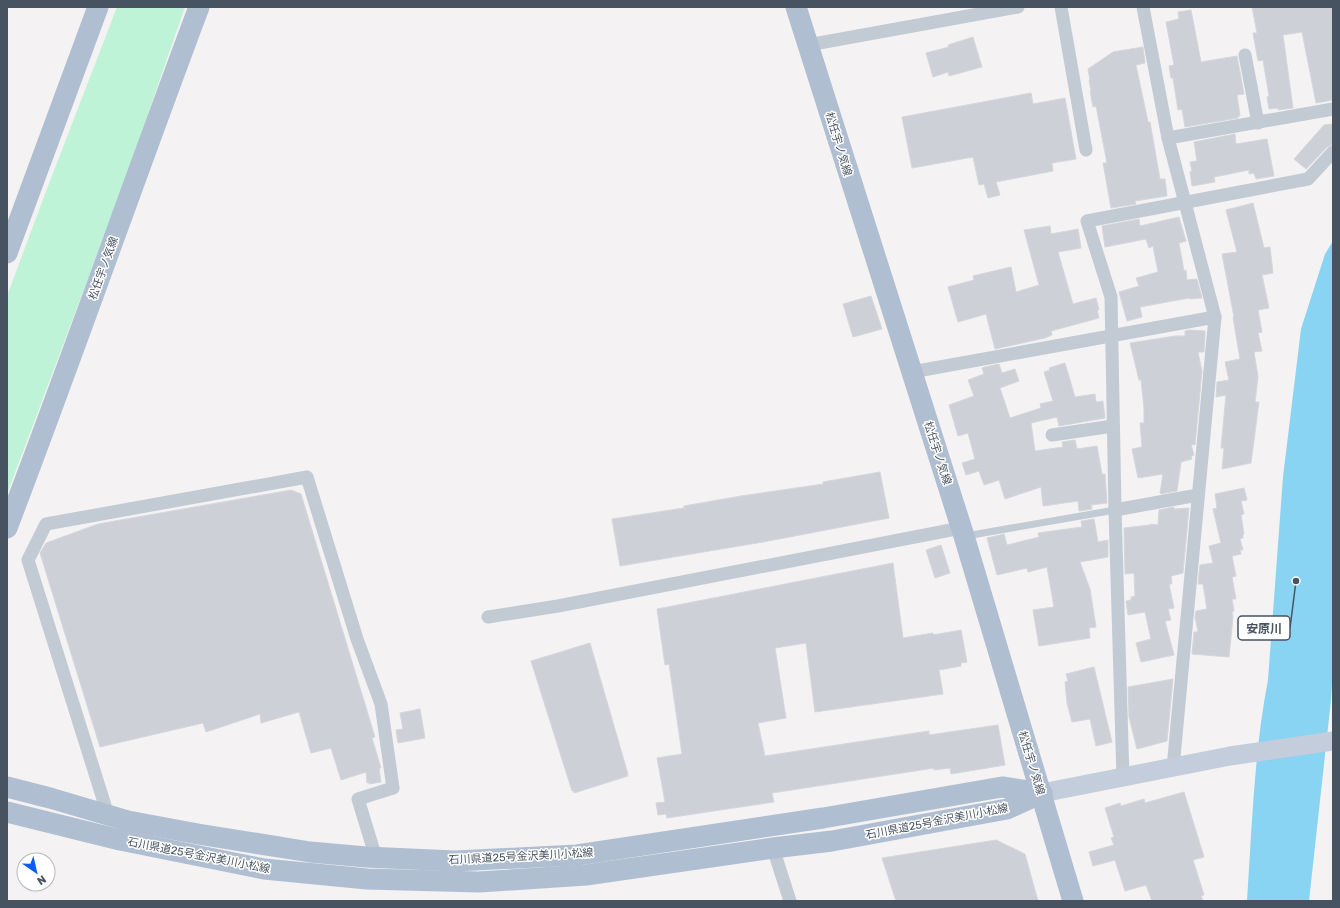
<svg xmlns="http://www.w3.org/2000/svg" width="1340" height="908" viewBox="0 0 1340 908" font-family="Rubik,'Noto Sans JP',sans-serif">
  <rect width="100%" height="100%" fill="#f4f2f2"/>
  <path fill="#bff3d8" d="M117,7H185L125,180L7,494V296L45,194Z"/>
  <path fill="#89d3f3" d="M1333,241V667L1331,700L1309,901H1247C1252,827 1254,752 1268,680L1283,477L1301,329L1325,254Z"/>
  <g fill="#cdd0d6" stroke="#d5d7dd">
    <path d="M1252,7H1333V100L1316,103L1302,32L1283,35L1293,108L1278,110V108L1269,109L1267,97L1269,96L1263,60L1258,61L1253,33H1257Z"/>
    <path d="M1191,10L1201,62L1237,56L1244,94L1237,95L1240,116H1238V118L1185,127L1182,109L1178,110L1173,78H1171L1169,66L1174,65L1166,22L1179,19L1178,12Z"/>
    <path d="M973,37L982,67L949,76L948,72L933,77L926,53L949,47L948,45Z"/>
    <path d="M1143,47L1145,63L1136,65L1148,122H1150L1160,179H1165L1167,196L1135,201L1136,204L1111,208L1103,163H1107L1096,106L1093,107L1090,91H1091L1089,80H1090L1088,69L1113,52Z"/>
    <path d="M1031,93L1033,104L1065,98L1076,159L1052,163L1053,171L996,182L1000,195L988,198L984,184L979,185L973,157L912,168L902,117Z"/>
    <path d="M1333,124V144L1327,147L1306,169L1294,159L1324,125Z"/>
    <path d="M1235,134L1236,144L1267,139L1274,176L1256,179L1254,173L1249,174V170L1214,177L1215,182L1192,186L1190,172L1192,171L1190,162L1197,161L1194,142Z"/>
    <path d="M1253,203L1264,248L1270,247L1273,273L1262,275L1269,308L1258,310L1262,332L1258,333L1262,351L1254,352L1258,377L1255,402H1259L1251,463L1222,469L1224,448H1221L1226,395L1216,397L1217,382L1229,380L1225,362L1240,359L1233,317H1234L1222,254L1237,252L1226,210Z"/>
    <path d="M1179,217L1186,241L1179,243L1184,271L1186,270L1187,280L1197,279L1202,298L1190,299L1189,298L1140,307L1142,317L1127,321L1119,292L1139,286L1136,278L1158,272L1153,246L1149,248L1146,239L1105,247L1102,226L1139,219L1140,226Z"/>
    <path d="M1050,226L1051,234L1078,229L1081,248L1058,252L1073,304L1096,298L1099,310H1097L1099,318L1051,331L1052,335L1045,338L995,349L986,314L958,322L948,287L974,280L973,276L1011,267L1016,292L1039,285L1024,230Z"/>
    <path d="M871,296L882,329L853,337L843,304Z"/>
    <path d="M1189,330L1205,331V336L1204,352H1198L1202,371L1195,445L1191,444L1194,455L1191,456L1192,459L1181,462L1177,491L1161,494L1160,493L1163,474L1138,478L1132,449L1142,447L1140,423H1144V408L1141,380H1139L1130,343L1175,336H1185V331Z"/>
    <path d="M1065,363L1075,397L1095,394L1096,402L1103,401L1105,418L1059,426L1057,417L1031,423L1035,451L1063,447L1062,442L1075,440L1077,449L1097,446L1102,474H1105L1107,503L1091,505L1092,509L1079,511L1078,501L1043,506L1041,487L1005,499L999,480L984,485L979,471L966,475L962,463L975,459L968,433L958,436L949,405L974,396L968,380L984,374L982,368L985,367L999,364L1002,373L1015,369L1019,381L1000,388L1010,418L1041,408L1040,404L1053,401L1044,372L1050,370L1049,368Z"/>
    <path d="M880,472L889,518L763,542L620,566L612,519L684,508V506L741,496L823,484V482Z"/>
    <path d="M1244,488L1247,500L1241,501L1244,514L1241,515L1244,534H1243V538L1240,539L1243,550H1240L1241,554L1232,556L1236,576L1232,577L1236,599H1232L1234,611L1232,612L1233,617L1229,657L1192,654L1194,632H1198L1195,617L1196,611L1207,609L1203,584H1198L1200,565L1213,563L1209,546L1221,543L1213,509L1217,508L1215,494Z"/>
    <path d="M291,490L301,494L375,737L372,738L381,768H379L381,782L369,784V782L367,783L366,772L341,780L331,748L311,753L299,712L261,723L260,714L206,732L203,723L100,747L40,553L46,543L98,524Z"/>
    <path d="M1174,507V509L1189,508L1183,573L1171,576L1172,584H1169L1174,608L1168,609L1171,620L1165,621L1174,655L1141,662L1136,643L1151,639L1145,612L1128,615L1126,601L1131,600V597L1135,596L1134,573L1125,574L1124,528L1150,525V524L1158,525L1159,510Z"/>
    <path d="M1094,519L1098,542L1108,540V557L1080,562L1090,589L1096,627L1089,628L1090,638L1039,646L1033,610L1054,607L1047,567L1028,572L1027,568L997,575L987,538L1004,534L1007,545L1039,537L1038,533L1082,527L1081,521Z"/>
    <path d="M941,545L950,573L935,578L926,550Z"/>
    <path d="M893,563L903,638L933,633V635L961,630L967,662L961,663V666L939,670L943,694L815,712L806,643L775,648L786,718L758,723L765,756L929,731V735L998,725L1005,765L951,774L950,768L934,770V768L772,793L774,802L667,818L666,814L658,815L656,803L665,802L657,758L682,754L669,664L665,665L657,609Z"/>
    <path d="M590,643L628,774H627L628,776L574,793V791H572L531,661Z"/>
    <path d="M1094,667L1112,742L1096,746L1090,719L1072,722L1067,703L1065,682L1068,681L1066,674Z"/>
    <path d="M1173,679L1167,741L1137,749L1129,717L1128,687Z"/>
    <path d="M420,709L425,738L398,743L396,730L403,729L400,713Z"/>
    <path d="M1184,792L1204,857L1193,860L1204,895L1201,896L1203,901H1152L1146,885L1125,891L1115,860L1093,866L1089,852L1114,845L1111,838L1114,837L1105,808L1120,803L1121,806L1144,799L1145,803Z"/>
    <path d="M996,840L1025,854L1038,901H896L882,858Z"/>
  </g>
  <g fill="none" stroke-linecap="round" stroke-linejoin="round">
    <path stroke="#c2cad4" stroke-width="7" d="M966,536L1115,510"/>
    <g stroke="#c2cad4" stroke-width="13">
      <path d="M1061,7L1086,150"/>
      <path d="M1143,7L1168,138L1215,317L1173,768"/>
      <path d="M808,45L1018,7"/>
      <path d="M1245,55L1258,123"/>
      <path d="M1168,138L1333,109"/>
      <path d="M912,372L1215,317"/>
      <path d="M1052,435L1113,426"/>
      <path d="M1115,510L1198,495"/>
      <path d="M488,617L558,606L961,528"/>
      <path d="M1123,778L1115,510L1111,297L1087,221L1308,179L1333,152"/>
      <path d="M108,815L28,560L46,524L307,477L357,639L381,704L393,788L358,799L376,858"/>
      <path d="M773,848L790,901"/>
    </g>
    <path stroke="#c3cddb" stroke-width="19" d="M1042,793L1230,756L1333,741"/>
    <g stroke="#b0bed2" stroke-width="21">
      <path d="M796,7L964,536L1073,901"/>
      <path d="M7,253L98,7"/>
      <path d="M7,528C73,355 134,180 199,7"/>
      <path d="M7,787L50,798L128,821L198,834L310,852L366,857L455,861L577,855L823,818L1002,787L1042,793"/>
      <path d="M7,812L120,840L264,869L367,879L479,882L586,875L773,848L832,841L1007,809L1042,793"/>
    </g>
  </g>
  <g text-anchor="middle" stroke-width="3" stroke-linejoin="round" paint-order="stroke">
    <g font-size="11" fill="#485361" stroke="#fff">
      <text transform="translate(839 144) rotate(73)" y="4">松任宇ノ気線</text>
      <text transform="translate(103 268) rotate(-70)" y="4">松任宇ノ気線</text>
      <text transform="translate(938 453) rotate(72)" y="4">松任宇ノ気線</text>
      <text transform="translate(1032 763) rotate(73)" y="4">松任宇ノ気線</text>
      <text transform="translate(937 821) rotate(-11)" y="4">石川県道25号金沢美川小松線</text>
      <text transform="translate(199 855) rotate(11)" y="4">石川県道25号金沢美川小松線</text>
      <text transform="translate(521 856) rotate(-3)" y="4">石川県道25号金沢美川小松線</text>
    </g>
  </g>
  <path fill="none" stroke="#485361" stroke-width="1.5" d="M1296 581L1290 628"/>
  <circle fill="#485361" stroke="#fff" stroke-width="1.5" cx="1296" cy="581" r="4"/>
  <rect fill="#fff" stroke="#485361" stroke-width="1.5" x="1238" y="616" width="52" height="24" rx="4"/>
  <g font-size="12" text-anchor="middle" font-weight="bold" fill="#485361">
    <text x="1264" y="633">安原川</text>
  </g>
  <rect width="1340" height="908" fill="none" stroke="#485361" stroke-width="16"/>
  <g transform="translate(36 872) rotate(146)"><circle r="19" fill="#ffffff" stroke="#b6bac0"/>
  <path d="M0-3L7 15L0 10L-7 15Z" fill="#0c5bf3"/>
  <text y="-6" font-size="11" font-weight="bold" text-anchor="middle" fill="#485361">N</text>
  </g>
</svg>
